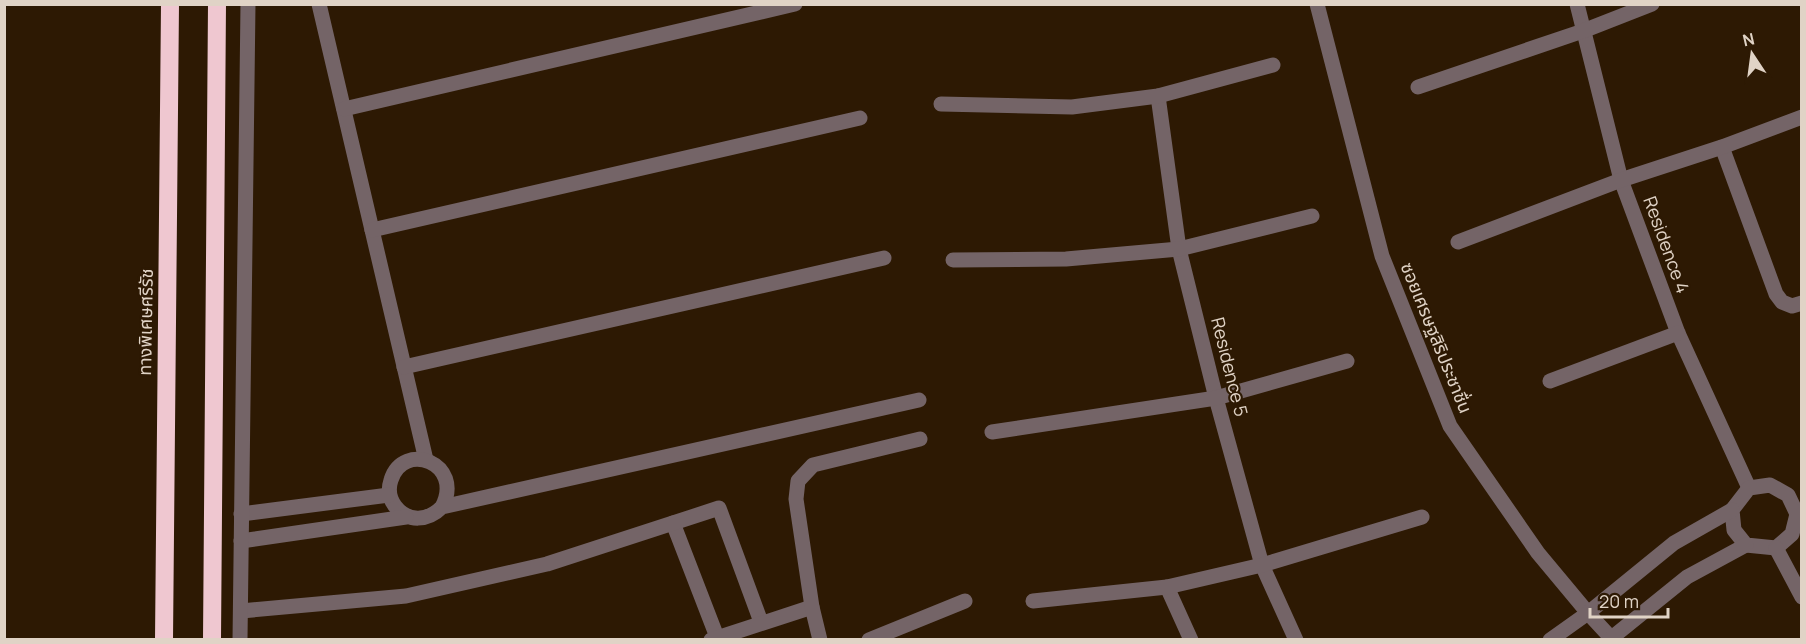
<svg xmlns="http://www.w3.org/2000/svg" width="1806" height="644" viewBox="0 0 1806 644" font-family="Manrope,'Noto Sans Thai',sans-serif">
  <rect width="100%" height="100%" fill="#2d1903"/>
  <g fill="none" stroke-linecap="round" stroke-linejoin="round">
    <g stroke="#746467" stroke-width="15">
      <path d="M319,4L426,460"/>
      <path d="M1317,4L1382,256L1450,426L1538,553L1588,613L1613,640"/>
      <path d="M1577,4L1621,180L1678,333L1749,488"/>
      <path d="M1418,87L1583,31L1652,4"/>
      <path d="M1158,96L1179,249L1216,398L1262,565L1296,640"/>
      <path d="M941,104L1072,107L1158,96L1273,65"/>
      <path d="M344,109L795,4"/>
      <path d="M1722,147L1776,294L1782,302L1792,306L1802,303"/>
      <path d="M372,230L860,118"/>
      <path d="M1458,242L1621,180L1722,147L1802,117"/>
      <path d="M953,260L1066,259L1179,249L1312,216"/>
      <path d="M404,367L884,258"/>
      <path d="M1550,381L1678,333"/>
      <path d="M992,432L1216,398L1347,361"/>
      <path d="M1770,485L1788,495L1797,514L1792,534L1776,548L1746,545L1734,530L1732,510L1749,488Z"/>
      <path d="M442,507C465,463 403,440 391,480C388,489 389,498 395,506C408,523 428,521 442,507L919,400"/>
      <path d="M241,514L389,495"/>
      <path d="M673,523L717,637"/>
      <path d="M241,541L406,517"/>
      <path d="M1776,548L1802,597"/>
      <path d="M1167,587L1191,640"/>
      <path d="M1033,601L1167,587L1262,565L1422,517"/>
      <path d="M241,611L406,596L547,564L719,508L761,622"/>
      <path d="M240,640L248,4"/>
      <path d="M711,640L812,607"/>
      <path d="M820,640L812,607L796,499L798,481L813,465L920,439"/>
      <path d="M869,640L965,601"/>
      <path d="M1550,640L1588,613L1674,543L1732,510"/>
      <path d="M1609,640L1687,577L1746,545"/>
    </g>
    <g stroke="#efc7d0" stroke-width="18">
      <path d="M164,640L170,4"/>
      <path d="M212,640L217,4"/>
    </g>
  </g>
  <g text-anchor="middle" stroke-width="4.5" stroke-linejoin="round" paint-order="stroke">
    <g font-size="18" fill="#e0d3c6" stroke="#2d1903">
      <text transform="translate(1666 245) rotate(70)" y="6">Residence 4</text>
      <text transform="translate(146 322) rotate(-89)" y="6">ทางพิเศษศรีรัช</text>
      <text transform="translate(1436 338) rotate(68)" y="6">ซอยเศรษฐสิริประชาชื่น</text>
      <text transform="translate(1229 367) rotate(76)" y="6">Residence 5</text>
    </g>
  </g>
  <rect width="1806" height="644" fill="none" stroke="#e0d3c6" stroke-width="12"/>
  <g transform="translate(1752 54) rotate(347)" stroke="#2d1903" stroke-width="4.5" paint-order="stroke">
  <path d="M0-4.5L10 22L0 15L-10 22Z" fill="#e0d3c6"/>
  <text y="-9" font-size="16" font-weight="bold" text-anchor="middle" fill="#e0d3c6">N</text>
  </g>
  <path d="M1590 608v9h78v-9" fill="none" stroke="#e0d3c6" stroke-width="3"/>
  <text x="1599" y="608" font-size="18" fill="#e0d3c6" stroke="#2d1903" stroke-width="4.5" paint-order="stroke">20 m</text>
</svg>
